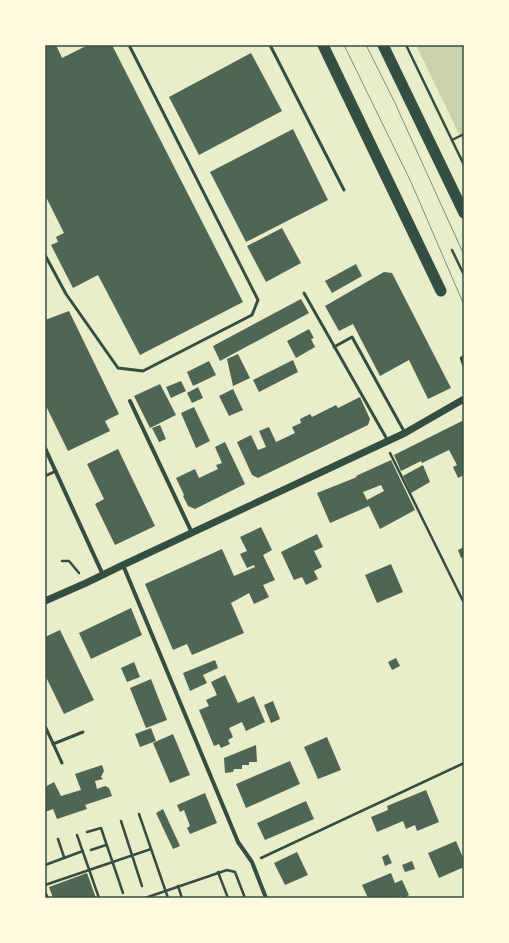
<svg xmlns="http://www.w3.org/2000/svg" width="509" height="943" viewBox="0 0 509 943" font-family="'PT Sans Narrow',sans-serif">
  <rect width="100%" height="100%" fill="#e9edc9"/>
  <path fill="#cad2ad" d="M416,45H464V144Z"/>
  <g fill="#4f6655" fill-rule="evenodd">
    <path d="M45,45H56L62,58L88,45H112L243,302L140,355L98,275L73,288L51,245L58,242L56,237L64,233L45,195Z"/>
    <path d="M251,53L282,111L199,155L169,97Z"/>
    <path d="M293,129L328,200L246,242L210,172Z"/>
    <path d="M282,228L301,263L266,282L247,246Z"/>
    <path d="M356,264L362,276L332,293L325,281Z"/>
    <path d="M384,272L392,273L451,388L428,399L409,360L380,376L353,324L339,331L325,306Z"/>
    <path d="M301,299L309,313L220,361L213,346Z"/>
    <path d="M69,311L119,414L105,421L110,431L68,451L45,404V320Z"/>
    <path d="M309,329L314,338L311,339L315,347L296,358L287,341Z"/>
    <path d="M238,354L250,378L233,386L227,359Z"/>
    <path d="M293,360L298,372L259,392L253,380Z"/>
    <path d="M209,361L216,375L193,386L187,372Z"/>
    <path d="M181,381L186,391L171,398L166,387Z"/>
    <path d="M160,384L176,415L150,428L134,396Z"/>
    <path d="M198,387L203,398L192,403L187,393Z"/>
    <path d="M233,389L243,410L229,416L219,396Z"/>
    <path d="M360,397L370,419L368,425L258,478L252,475L237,442L251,435L258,450L266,447L259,431L269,427L276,442L295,433L292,427L301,423L300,419L310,414L312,417L336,405L338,408Z"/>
    <path d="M194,407L210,441L196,448L181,413Z"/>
    <path d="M464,420V475L458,478L453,467L457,465L449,450L422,463L421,461L401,471L394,455Z"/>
    <path d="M160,425L166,439L159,442L152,428Z"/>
    <path d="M225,442L245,484L195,509L188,506L183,496L184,495L176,478L195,469L199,478L218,469L216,465L222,463L215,447Z"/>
    <path d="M118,449L155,526L115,545L95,504L104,499L87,464Z"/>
    <path d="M391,460L415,510L380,529L369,506L330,523L317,493L357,477L356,476ZM381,485L384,491L367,500L363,492Z"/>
    <path d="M423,465L430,482L411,493L403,476Z"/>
    <path d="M261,527L272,550L263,555L275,580L263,585L269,597L254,604L249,593L231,603L244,633L192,655L187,644L173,650L145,584L222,549L234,576L255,567L254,565L247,568L240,554L247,551L240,537Z"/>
    <path d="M317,534L323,547L314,551L322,567L314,571L318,579L306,585L302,577L294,580L281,552Z"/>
    <path d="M464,547V557L461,558L458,550Z"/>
    <path d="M391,564L403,592L377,603L365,575Z"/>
    <path d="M131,608L142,635L91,659L79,633Z"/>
    <path d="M60,630L94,700L64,714L45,675V637Z"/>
    <path d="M396,658L400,666L392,670L388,662Z"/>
    <path d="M215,660L218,668L203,675L207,683L190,691L183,673Z"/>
    <path d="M134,662L140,677L127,682L121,668Z"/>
    <path d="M225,675L238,703L254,696L265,722L246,731L242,722L229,728L233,737L228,740L230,744L221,748L219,744L214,746L199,710L209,706L206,700L217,695L211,682Z"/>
    <path d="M151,679L167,720L146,728L130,688Z"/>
    <path d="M273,701L280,719L271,723L264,705Z"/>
    <path d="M151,728L156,741L140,747L135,734Z"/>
    <path d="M173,734L190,775L170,783L153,743Z"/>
    <path d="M327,737L341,770L318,779L304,747Z"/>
    <path d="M256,745L257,762H249V765H242V769H234L233,772L225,773L224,758Z"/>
    <path d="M290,761L300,784L246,808L236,784Z"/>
    <path d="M102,765L104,771L101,777L103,779L95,781L97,789L105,786L109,788L112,796L85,805L87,809L57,819L53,809L45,812V787L54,782L61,796L81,790L75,774Z"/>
    <path d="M426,790L439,822L417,831L415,825L406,829L403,821L377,832L371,817L388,810L387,806Z"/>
    <path d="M205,793L217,823L190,834L187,828L190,826L184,810L180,812L177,805Z"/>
    <path d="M306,801L314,819L265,840L257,823Z"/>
    <path d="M163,809L180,846L173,849L156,813Z"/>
    <path d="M456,841L464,860V867L439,878L428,853Z"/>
    <path d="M297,852L308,875L285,885L274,863Z"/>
    <path d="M388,854L392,863L385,866L382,857Z"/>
    <path d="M412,861L415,869L405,872L402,865Z"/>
    <path d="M87,873L96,898H53L49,887Z"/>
    <path d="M391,873L395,883L402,880L409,895L404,898H402L401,896L395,898H368L362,885Z"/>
  </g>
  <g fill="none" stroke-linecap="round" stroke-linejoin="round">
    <g stroke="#344e41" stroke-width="2.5">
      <path d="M406,45L464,165"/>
      <path d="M452,140L464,134"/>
      <path d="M452,250L464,275"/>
      <path d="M464,356L461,358L464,367"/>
      <path d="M390,453L464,603"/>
      <path d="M62,561H69L79,573"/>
      <path d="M139,814L168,898"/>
      <path d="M121,821L142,886"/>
      <path d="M87,832L101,828L123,893"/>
      <path d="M77,835L99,898"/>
      <path d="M58,839L64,857"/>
      <path d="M91,850L106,845"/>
      <path d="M261,858L464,763"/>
      <path d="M45,865L83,851"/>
      <path d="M218,872L228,898"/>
      <path d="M45,885L151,849"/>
      <path d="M178,886L182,898"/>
      <path d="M45,892L48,898"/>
      <path d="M145,898L227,870L235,872L245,898"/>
    </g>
    <g stroke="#344e41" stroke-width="3">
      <path d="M270,45L344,190"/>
      <path d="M45,255L66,294L118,368L143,371L252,315L258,300L129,45"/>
      <path d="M304,293L388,441"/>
      <path d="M334,347L352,337L405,433"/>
      <path d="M45,476L56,471"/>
      <path d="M45,726L62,763"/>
      <path d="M53,744L83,732"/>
    </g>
    <g stroke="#344e41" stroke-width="4">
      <path d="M130,401L192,533"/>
      <path d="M45,448L103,575"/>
      <path d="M123,565L238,842L252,862L266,898"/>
    </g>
    <path stroke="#344e41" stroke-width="7" d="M45,601L86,583L123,565L405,433L464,399"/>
    <g stroke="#344e41" stroke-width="11">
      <path d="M323,45L441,291"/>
      <path d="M383,45L464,213"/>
    </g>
    <g stroke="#7c8e77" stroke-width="1">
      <path d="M344,45L411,182L464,305"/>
      <path d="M366,45L395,103L464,255"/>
    </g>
  </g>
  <rect width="509" height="943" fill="none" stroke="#fefae0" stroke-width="92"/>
  <rect x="46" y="46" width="417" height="851" fill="none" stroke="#344e41" stroke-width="1.5"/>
</svg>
